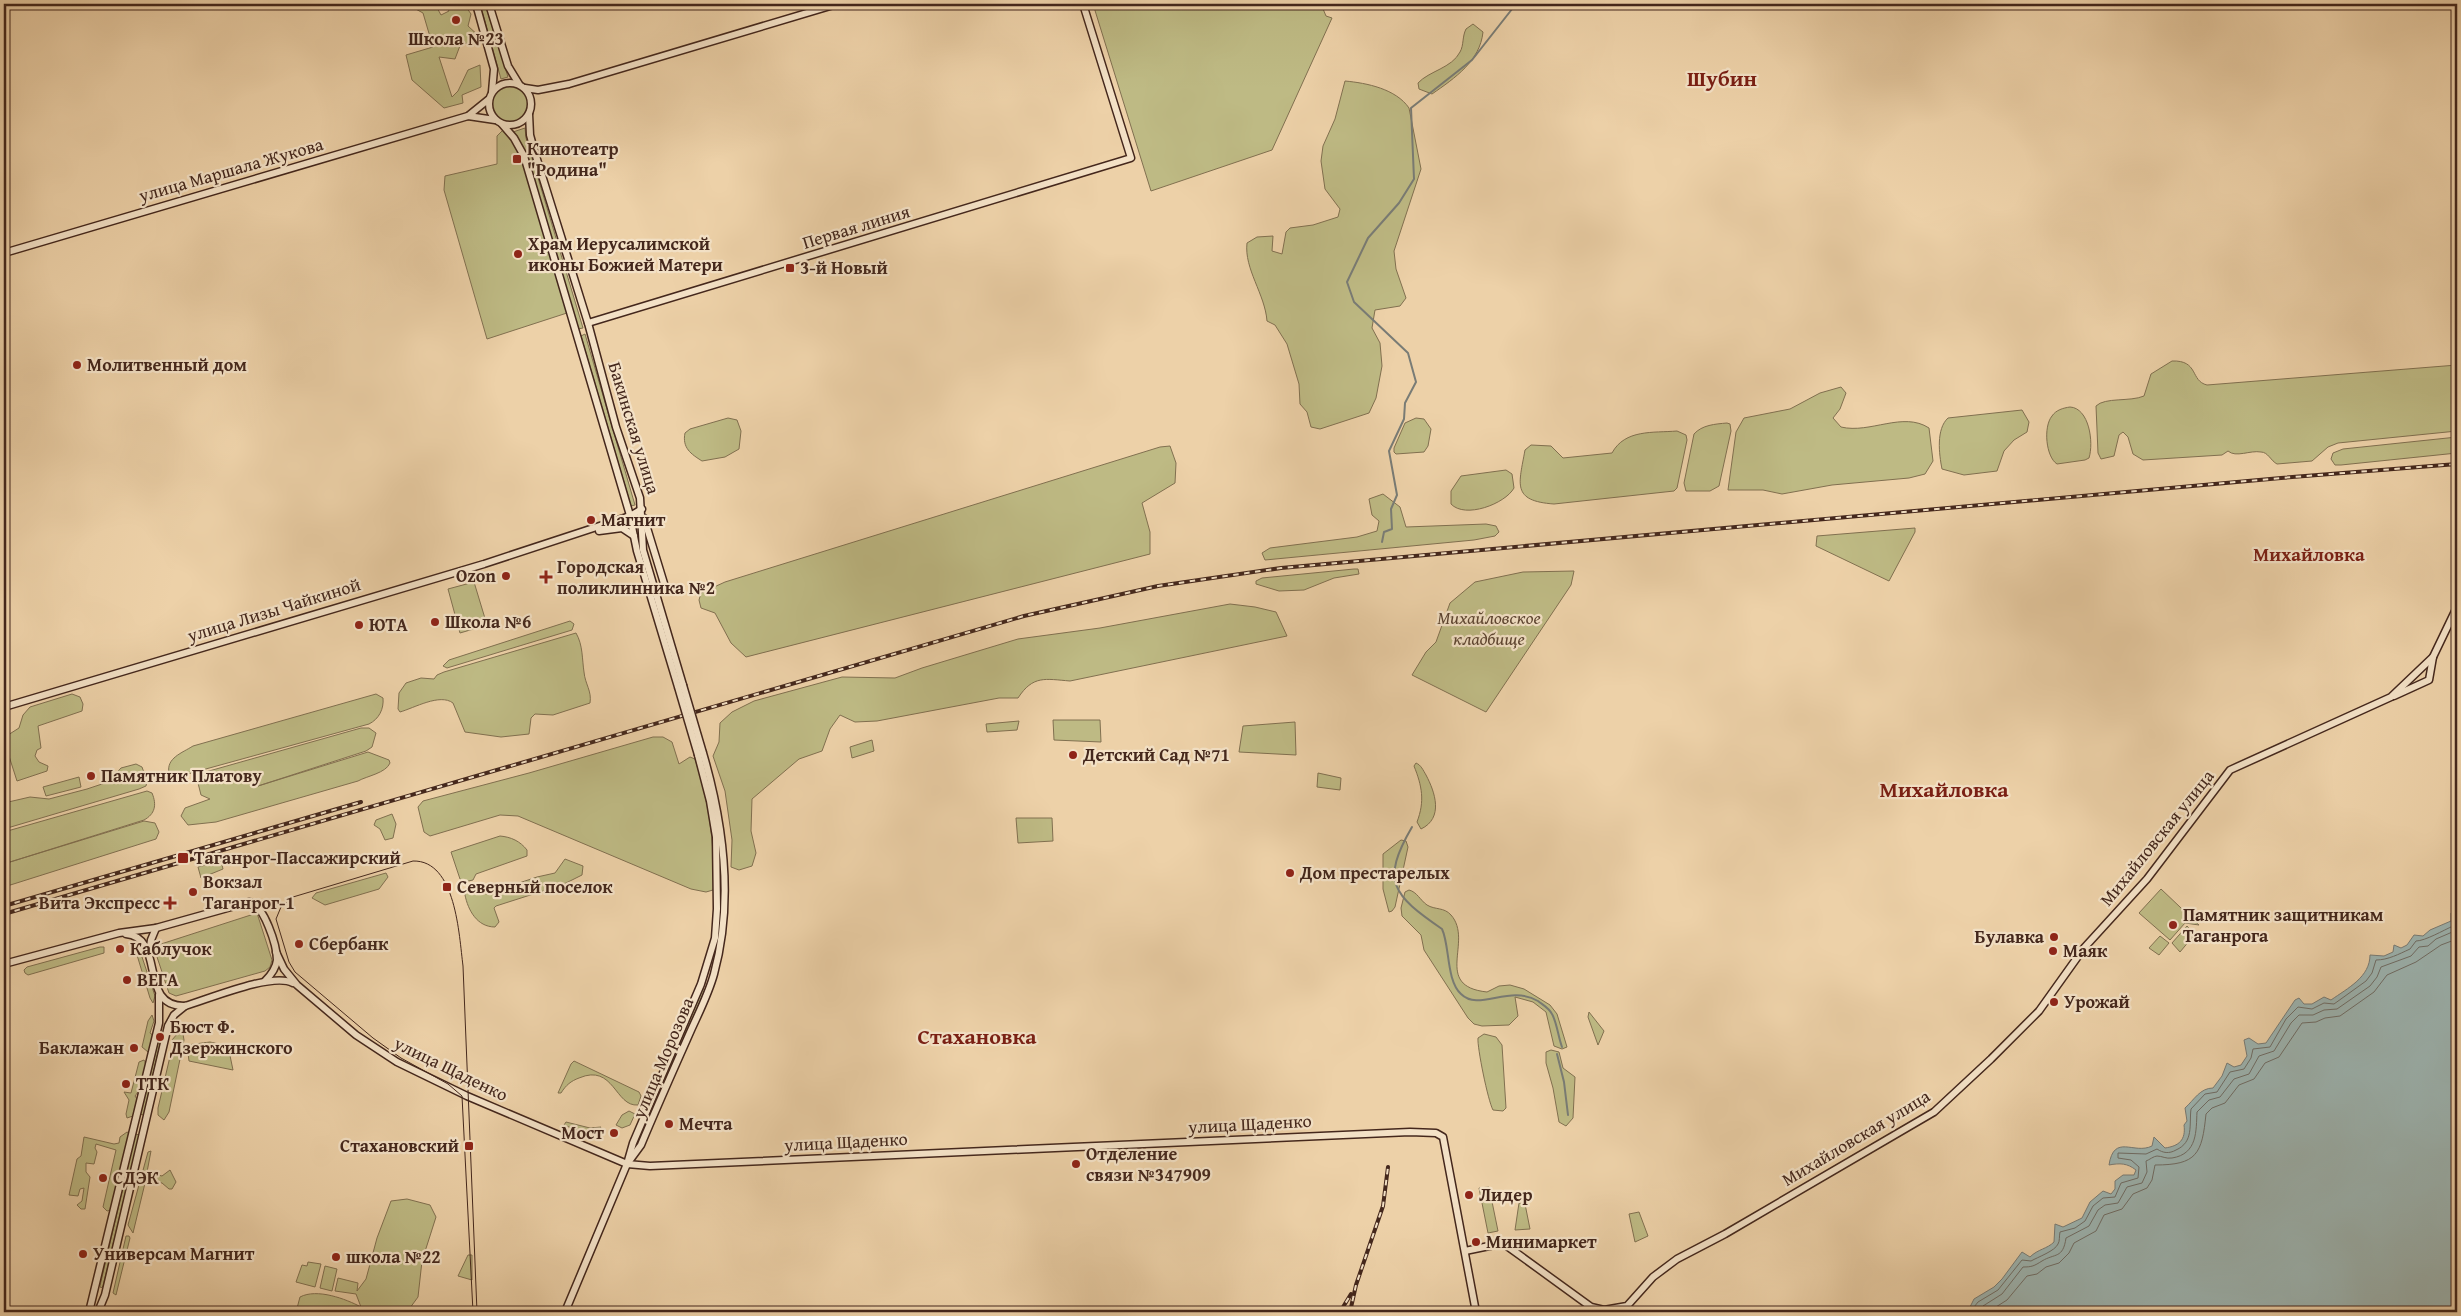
<svg xmlns="http://www.w3.org/2000/svg" width="2461" height="1316" viewBox="0 0 2461 1316" font-family="'Gentium Book Plus',serif">
  <rect width="100%" height="100%" fill="#edd1a8"/>
  <filter id="stains"><feTurbulence type="fractalNoise" baseFrequency=".004" numOctaves="4"/><feColorMatrix values="0 0 0 0 .2 0 0 0 0 .09 0 0 0 0 .02 0 0 0 .5 -.17"/></filter>
  <radialGradient id="worn" r=".72"><stop offset=".6" stop-color="#630" stop-opacity="0"/><stop offset="1" stop-color="#630" stop-opacity=".3"/></radialGradient>
  <g fill="#beba84" stroke="#817050">
    <path d="M392,4H435L441,15L449,11L446,4H464L471,14L468,26L480,37V44L461,43L455,59L439,57L452,97L458,91L468,70L480,65L481,87L462,95L463,103L444,108L412,80L406,55L433,47L423,13L412,7L394,9Z"/>
    <path d="M480,4H485L508,77L501,79Z"/>
    <path d="M1093,4H1321L1326,16L1332,18L1272,150L1151,191Z"/>
    <path d="M1473,24L1483,32C1480,61 1455,78 1432,94L1419,89L1418,83C1429,71 1452,68 1460,52C1464,45 1462,37 1466,29Z"/>
    <path d="M1345,81C1367,83 1396,89 1409,108L1421,169L1394,251L1396,269L1406,298L1400,306L1375,310L1372,328L1380,343L1382,366L1376,398L1369,413L1320,429L1311,427L1307,412L1300,404L1299,384L1287,344L1275,325L1267,321C1265,294 1244,269 1247,243L1257,237L1273,236L1272,251L1282,254L1286,232L1290,228L1313,225L1338,217L1340,209L1325,189L1321,161L1323,146L1335,119Z"/>
    <circle cx="510" cy="104" r="18"/>
    <path d="M505,128L520,147L570,312L487,339L444,190L445,176L497,164V136Z"/>
    <path d="M525,128L526,138L583,328L578,329L527,155L513,132Z"/>
    <path d="M585,334L635,505L631,506L581,336Z"/>
    <path d="M2172,361C2199,360 2190,381 2207,385L2457,365V431L2338,443L2328,447L2312,461L2277,464C2271,461 2268,452 2261,452C2250,450 2236,458 2228,451L2222,455L2143,460L2133,454L2128,437L2123,432L2119,435L2114,456L2101,459L2098,453L2096,406C2105,397 2130,402 2144,396L2151,374Z"/>
    <path d="M1841,387L1846,393L1840,409L1833,418L1841,427C1870,434 1903,411 1929,428L1933,461L1925,474L1909,478L1832,485L1782,494L1763,490H1728L1736,432L1744,418L1790,409L1820,393Z"/>
    <path d="M2070,407C2089,408 2094,442 2089,458L2085,460L2057,464C2046,457 2043,427 2052,416C2056,410 2063,408 2070,407Z"/>
    <path d="M2022,410L2029,422L2027,432L2014,440L2004,451L1997,471L1964,475L1942,469C1939,454 1936,429 1948,418Z"/>
    <path d="M728,418L737,420L741,431L739,449L725,457L702,461C691,454 682,448 685,433L690,429Z"/>
    <path d="M1416,418L1424,419L1431,429L1428,446L1424,452L1396,454L1394,452V448L1405,423Z"/>
    <path d="M1727,423L1730,424L1731,431L1719,486L1710,491H1686L1684,483L1694,434C1702,425 1715,424 1727,423Z"/>
    <path d="M1677,431L1686,435L1687,440L1677,488L1674,491L1554,504C1511,501 1519,484 1525,450L1531,445L1551,446L1563,458L1612,453C1625,429 1653,433 1677,431Z"/>
    <path d="M2457,437V453L2341,465H2335L2331,459L2333,453L2343,449Z"/>
    <path d="M1170,446L1176,463L1175,483L1142,503L1150,532V554L746,657L731,643L715,613L701,608L699,600L701,593L725,582L1160,447Z"/>
    <path d="M1506,470L1512,474L1514,488C1505,504 1465,519 1451,504V491L1461,476Z"/>
    <path d="M1383,494L1400,507L1406,527L1486,524L1496,526L1499,532L1495,536L1474,540L1265,560L1262,553L1270,548L1357,537L1377,531L1379,521L1372,515L1369,499Z"/>
    <path d="M1915,528V532L1889,581L1816,546L1817,536Z"/>
    <path d="M1354,569H1358L1359,574L1334,578L1304,590L1279,591L1256,584V581L1262,578Z"/>
    <path d="M1574,571L1571,585L1486,712L1412,675L1426,652L1436,642L1450,603L1475,582L1523,572Z"/>
    <path d="M474,582L487,625L460,633L448,589Z"/>
    <path d="M1230,604L1255,607L1276,612L1287,636L1070,681C1045,679 1033,675 1018,698H999L877,721L855,722L840,715L830,729L822,751L799,759L752,799L751,831L756,853L752,866L739,870L731,867L732,840L725,791L713,756L719,742L720,723L732,712L754,701L842,677L895,678L922,668L1018,639L1100,628Z"/>
    <path d="M570,621L574,624L572,630L447,668L443,666L449,660Z"/>
    <path d="M576,633C583,645 582,659 584,672C585,684 592,691 590,703L553,715L535,714L531,718L529,734L501,737L465,732L453,703C440,693 414,708 400,712L398,709L399,693L406,683L421,678L434,679L437,675L444,672Z"/>
    <path d="M72,694L80,697L83,704L82,711L38,726L41,748L37,750L35,756L39,762L48,766L47,771L17,781L8,753V735L19,728L23,715L30,707Z"/>
    <path d="M376,694L383,698C384,709 379,719 369,724L184,775L173,776L169,773C166,758 182,753 193,746Z"/>
    <path d="M1053,720H1100L1101,742L1054,740Z"/>
    <path d="M1019,721L1017,730L987,732L986,724Z"/>
    <path d="M1295,722L1296,755L1239,752L1243,726Z"/>
    <path d="M361,728H369L376,733L372,747L366,751L258,786L368,752L389,760L390,763C386,773 367,776 358,781L216,822L188,825L181,816L185,808L210,799L201,795L197,779L202,773Z"/>
    <path d="M653,737H663L672,742L679,764L690,757L695,759C709,801 714,841 714,885L713,890L706,892L691,889L518,816L500,815L430,836L424,832L418,807L423,801L529,773Z"/>
    <path d="M872,740L874,751L852,758L850,747Z"/>
    <path d="M1416,763C1421,765 1423,770 1426,775C1435,792 1444,818 1421,829L1417,822C1425,801 1422,786 1414,766Z"/>
    <path d="M136,764L142,767L147,781L146,786L139,789L4,829V803L30,797L49,799L87,789L108,782L121,768Z"/>
    <path d="M1318,773L1341,778L1340,790L1317,787Z"/>
    <path d="M79,777L81,787L46,796L43,787Z"/>
    <path d="M147,791L152,793C157,805 155,814 144,820L10,862L144,821L155,823L159,832L156,839L4,887V832Z"/>
    <path d="M392,814L396,824L393,838L385,840L380,829L374,825L376,820Z"/>
    <path d="M1016,818H1052L1053,841L1018,843Z"/>
    <path d="M500,836C511,837 520,841 527,850V856L476,874L473,880L464,882L460,879L451,852Z"/>
    <path d="M1401,840L1406,841L1408,847L1395,907L1392,911L1389,912L1383,889V854Z"/>
    <path d="M565,859L583,866L582,875L560,886L554,882L552,888L546,890L496,906L494,908L499,922L495,927C477,927 468,910 465,895L467,890L477,888L486,894L537,877L555,873Z"/>
    <path d="M221,861L223,869L201,878L198,867Z"/>
    <path d="M386,873L388,877L379,889L325,905L312,898L316,893Z"/>
    <path d="M2161,889L2199,925L2185,923L2170,940L2139,913Z"/>
    <path d="M1409,890C1417,892 1420,900 1427,905C1435,910 1444,907 1451,915C1474,941 1432,986 1487,992L1499,986L1510,985L1524,989L1550,1005L1557,1014L1567,1047L1562,1049L1554,1046L1546,1012L1533,1002L1515,997L1518,1016L1509,1025L1482,1026L1474,1024L1468,1018L1424,950L1421,935L1402,916L1401,908L1405,892Z"/>
    <path d="M257,913L272,960L270,967L265,971L176,996L169,993L155,951L158,945Z"/>
    <path d="M2187,926L2195,934L2180,952L2172,943Z"/>
    <path d="M2160,936L2169,943L2159,955L2149,948Z"/>
    <path d="M100,947H104V953L28,975L25,973L24,970L27,967Z"/>
    <path d="M140,951L155,996L153,1003L150,998L137,955Z"/>
    <path d="M702,988L705,990L664,1085L661,1084Z"/>
    <path d="M1589,1012L1604,1031L1598,1045L1588,1017Z"/>
    <path d="M152,1015L154,1021L150,1033L154,1036L150,1051L148,1052L142,1047L148,1021Z"/>
    <path d="M178,1033L183,1034L184,1040L169,1112L164,1120L158,1115V1108L172,1048L175,1046L172,1040Z"/>
    <path d="M1484,1034L1496,1037L1502,1045L1506,1108L1503,1111L1493,1110C1488,1101 1477,1047 1478,1038Z"/>
    <path d="M158,1038L161,1039L144,1114L142,1115L140,1113Z"/>
    <path d="M210,1042L228,1046L233,1070L189,1061L187,1045Z"/>
    <path d="M1551,1050L1559,1052L1563,1068L1575,1077L1573,1118L1566,1126L1559,1122L1553,1088L1546,1063V1052Z"/>
    <path d="M144,1060C149,1067 142,1088 135,1096L137,1099L133,1116L127,1118L126,1114L129,1100L124,1092L131,1093L139,1062Z"/>
    <path d="M574,1061L639,1092L641,1096L638,1105C615,1107 614,1063 579,1078C571,1081 566,1085 561,1093H558L571,1064Z"/>
    <path d="M629,1111L635,1114L630,1125L622,1128L616,1125L622,1115Z"/>
    <path d="M566,1122L590,1128L601,1127L594,1137L564,1125Z"/>
    <path d="M127,1132L129,1133L111,1210L107,1211L103,1207L116,1150L96,1144L95,1148L97,1152L94,1164L86,1163V1172L90,1177L85,1209H81L77,1205L82,1201L84,1188L80,1189L78,1196L69,1195L77,1159L81,1156L84,1137L114,1144L119,1143L120,1137Z"/>
    <path d="M137,1134L139,1136L103,1286L101,1288L100,1286L135,1135Z"/>
    <path d="M151,1151L147,1172L162,1176L170,1170L176,1182L172,1189H169L162,1183L146,1179L133,1233L128,1225L148,1152Z"/>
    <path d="M1489,1187L1498,1231L1488,1233L1479,1188Z"/>
    <path d="M407,1199L430,1205L436,1217L422,1261L418,1297L407,1312H296L300,1297C317,1288 346,1299 361,1307L356,1294L335,1291L338,1278L358,1283L357,1291L366,1279L377,1238L391,1201Z"/>
    <path d="M1519,1203L1525,1204L1530,1229L1515,1230Z"/>
    <path d="M1639,1212L1648,1236L1635,1242L1629,1214Z"/>
    <path d="M126,1236H129L130,1238L116,1295L113,1293Z"/>
    <path d="M468,1255H472V1280L458,1276Z"/>
    <path d="M308,1262L321,1264L315,1287L296,1282L302,1265L307,1266Z"/>
    <path d="M325,1266L337,1269L332,1291L320,1288Z"/>
  </g>
  <path fill="#9db5b2" stroke="#797c76" d="M2457,907V1312H1957L1970,1307L1974,1299L1994,1287L2002,1279L2022,1252L2030,1257C2038,1249 2047,1249 2054,1242L2055,1224L2063,1227L2082,1218L2090,1202L2103,1191L2111,1194L2115,1189V1181L2123,1175H2134L2136,1170C2127,1163 2120,1163 2109,1165C2114,1133 2134,1155 2152,1146L2154,1137L2165,1148C2179,1146 2186,1140 2184,1125L2187,1121L2185,1108C2194,1100 2200,1088 2213,1088L2222,1076L2227,1063L2234,1067L2241,1065L2247,1056L2244,1040L2249,1038L2258,1044L2266,1043L2295,1000L2299,998L2304,1004H2312L2324,997L2331,1000C2348,988 2370,977 2370,955L2384,956L2393,952L2394,945L2401,948L2407,945L2414,935L2423,936L2430,930L2451,921V913Z"/>
  <g fill="none" stroke-linecap="round" stroke-linejoin="round">
    <g stroke="#706e67" stroke-width="1">
      <path d="M1970,1312L1978,1302L1998,1290L2022,1260L2031,1261C2038,1257 2055,1251 2058,1244C2060,1241 2059,1236 2060,1232L2075,1228L2085,1221L2093,1206L2103,1198L2115,1197L2121,1183L2138,1178L2139,1167L2131,1160L2118,1158V1153L2146,1154L2157,1149C2163,1153 2169,1154 2176,1150C2194,1142 2189,1125 2191,1109L2205,1094L2217,1092L2230,1072L2244,1069L2251,1058L2253,1049L2270,1047L2286,1019L2298,1007L2312,1009L2324,1003L2334,1004L2366,981L2372,973L2376,960C2388,960 2399,954 2410,949L2416,941C2425,941 2444,930 2453,926L2457,913"/>
      <path d="M1980,1312L1983,1306L2002,1294L2023,1267C2032,1267 2034,1266 2042,1261C2055,1253 2063,1259 2066,1238L2089,1226L2098,1210L2105,1205L2118,1203L2127,1187L2142,1183L2147,1172L2146,1161C2149,1160 2154,1156 2157,1156C2162,1156 2166,1159 2172,1158C2198,1154 2196,1130 2197,1112L2209,1100L2220,1097L2234,1079L2249,1074L2259,1056L2274,1051L2291,1023L2299,1015H2313L2324,1010L2337,1009L2370,986L2377,977L2381,967L2411,956L2419,947L2428,946L2436,939L2457,930"/>
      <path d="M1988,1312L2007,1300L2027,1276L2037,1274L2046,1267L2059,1263L2069,1253L2074,1243L2096,1231L2104,1215L2122,1209L2133,1194L2147,1188L2152,1180L2155,1165C2197,1165 2202,1154 2206,1114L2212,1108L2225,1103L2239,1085L2254,1079L2265,1063L2279,1057L2302,1023L2316,1022L2325,1018L2340,1016L2374,992L2387,975L2416,962L2441,945L2457,939"/>
    </g>
    <g stroke="#797c76" stroke-width="2">
      <path d="M1382,542L1384,532L1392,529L1391,509L1397,495L1389,451L1404,419L1405,403L1416,382L1408,353L1354,302L1347,282L1368,238L1399,203L1414,179L1411,108L1472,60L1516,4"/>
      <path d="M1412,827C1380,882 1393,895 1442,929C1450,946 1446,980 1461,994C1479,1012 1509,984 1538,1001C1543,1005 1549,1008 1552,1014C1557,1023 1558,1036 1562,1047"/>
      <path d="M1557,1054L1564,1082L1568,1115"/>
    </g>
    <defs>
      <g id="secondary">
        <path d="M476,4L494,69L492,92"/>
        <path d="M489,4L508,66L519,84"/>
        <circle cx="510" cy="104" r="21"/>
        <path d="M525,88L538,90L569,84L837,4"/>
        <path d="M529,114L530,135L535,153L588,323L616,427L640,498L643,550L683,685"/>
        <path d="M468,116L495,120"/>
        <path d="M502,124L514,138L524,156L629,512L637,551L678,687"/>
        <path d="M4,253L468,116L489,99"/>
        <path d="M588,323L1131,158L1083,4"/>
        <path d="M644,518L666,590"/>
        <path d="M599,531L622,528L634,536"/>
        <path d="M2394,696L2429,680L2433,657"/>
        <path d="M4,707L484,564L630,516L642,509"/>
        <path d="M126,934C167,938 137,1007 185,1006C209,999 272,972 293,983"/>
        <path d="M276,952L284,969L297,985L356,1035L397,1062L467,1096L627,1164L650,1166L1410,1132L1436,1133L1443,1137L1476,1312"/>
        <path d="M149,954L151,940L156,928"/>
        <path d="M4,964L119,933L156,928L249,902C264,904 277,946 277,960C276,969 271,975 265,981"/>
        <path d="M630,1160L641,1145C656,1109 672,1073 688,1037C697,1016 708,996 714,974C734,901 724,825 703,753"/>
        <path d="M1465,1251L1499,1244L1507,1246L1591,1307L1604,1310L1627,1306L1653,1277L1677,1259L1725,1234L1934,1112L1991,1059L2039,1011L2084,948L2147,879L2230,770L2391,697L2433,657L2457,607"/>
        <path d="M89,1312L159,1023V995"/>
        <path d="M98,1312L105,1295L168,1026L174,1015L185,1006"/>
        <path d="M565,1312L627,1164L633,1143L701,984L715,938L717,909L716,837L710,801L698,755"/>
      </g>
    </defs>
    <use href="#secondary" stroke="#44271c" stroke-width="9"/>
    <use href="#secondary" stroke="#f3e1c6" stroke-width="6"/>
    <path stroke="#44271c" stroke-width="1" d="M473,1312L462,1096L448,1084L401,1058L373,1038L295,972L289,962L276,919L281,907L293,897L413,861C456,860 459,935 463,966L477,1312"/>
    <defs>
      <g id="rail">
        <path d="M4,906L361,802"/>
        <path d="M4,914L1024,616L1158,586L1281,568L2281,478L2457,464"/>
        <path d="M1340,1312L1351,1294"/>
        <path d="M1350,1312L1356,1285L1383,1206L1388,1167"/>
      </g>
    </defs>
    <use href="#rail" stroke="#44271c" stroke-width="4"/>
    <use href="#rail" stroke="#f3e1c6" stroke-width="2" stroke-dasharray="5.5" stroke-linecap="butt"/>
    <defs>
      <g id="secondary-bridge">
        <path d="M683,685L703,753"/>
        <path d="M678,687L698,755"/>
      </g>
    </defs>
    <use href="#secondary-bridge" stroke="#44271c" stroke-width="9" stroke-linecap="butt"/>
    <use href="#secondary-bridge" stroke="#f3e1c6" stroke-width="6"/>
  </g>
  <g fill="#8f2418" stroke="#f3e1c6" stroke-width="2">
    <circle cx="456" cy="20" r="5"/>
    <rect x="512" y="154" width="10" height="10" rx="2.5"/>
    <circle cx="518" cy="254" r="5"/>
    <rect x="785" y="263" width="10" height="10" rx="2.5"/>
    <circle cx="77" cy="365" r="5"/>
    <circle cx="591" cy="520" r="5"/>
    <circle cx="506" cy="576" r="5"/>
    <path d="M543.5 569.5h5v5h5v5h-5v5h-5v-5h-5v-5h5z"/>
    <circle cx="435" cy="622" r="5"/>
    <circle cx="359" cy="625" r="5"/>
    <circle cx="1073" cy="755" r="5"/>
    <circle cx="91" cy="776" r="5"/>
    <rect x="177" y="852" width="12" height="12" rx="2.5"/>
    <circle cx="1290" cy="873" r="5"/>
    <rect x="442" y="882" width="10" height="10" rx="2.5"/>
    <circle cx="193" cy="892" r="5"/>
    <path d="M167.5 895.5h5v5h5v5h-5v5h-5v-5h-5v-5h5z"/>
    <circle cx="2173" cy="925" r="5"/>
    <circle cx="2054" cy="937" r="5"/>
    <circle cx="299" cy="944" r="5"/>
    <circle cx="120" cy="949" r="5"/>
    <circle cx="2053" cy="951" r="5"/>
    <circle cx="127" cy="980" r="5"/>
    <circle cx="2054" cy="1002" r="5"/>
    <circle cx="160" cy="1037" r="5"/>
    <circle cx="134" cy="1048" r="5"/>
    <circle cx="126" cy="1084" r="5"/>
    <circle cx="669" cy="1124" r="5"/>
    <circle cx="614" cy="1133" r="5"/>
    <rect x="464" y="1141" width="10" height="10" rx="2.5"/>
    <circle cx="1076" cy="1164" r="5"/>
    <circle cx="103" cy="1178" r="5"/>
    <circle cx="1469" cy="1195" r="5"/>
    <circle cx="1476" cy="1242" r="5"/>
    <circle cx="83" cy="1254" r="5"/>
    <circle cx="336" cy="1257" r="5"/>
  </g>
  <g text-anchor="middle" stroke-width="4.5" stroke-linejoin="round" paint-order="stroke">
    <g font-size="18" font-weight="bold" fill="#44271c" stroke="#f3e1c6" text-anchor="start">
      <text x="456" y="45" text-anchor="middle">Школа №23</text>
      <text x="527" y="155">Кинотеатр<tspan x="527" dy="21">"Родина"</tspan></text>
      <text x="528" y="250">Храм Иерусалимской<tspan x="528" dy="21">иконы Божией Матери</tspan></text>
      <text x="800" y="274">3-й Новый</text>
      <text x="87" y="371">Молитвенный дом</text>
      <text x="601" y="526">Магнит</text>
      <text x="557" y="573">Городская<tspan x="557" dy="21">поликлинника №2</tspan></text>
      <text x="496" y="582" text-anchor="end">Ozon</text>
      <text x="445" y="628">Школа №6</text>
      <text x="369" y="631">ЮТА</text>
      <text x="1083" y="761">Детский Сад №71</text>
      <text x="101" y="782">Памятник Платову</text>
      <text x="194" y="864">Таганрог-Пассажирский</text>
      <text x="1300" y="879">Дом престарелых</text>
      <text x="203" y="888">Вокзал<tspan x="203" dy="21">Таганрог-1</tspan></text>
      <text x="457" y="893">Северный поселок</text>
      <text x="160" y="909" text-anchor="end">Вита Экспресс</text>
      <text x="2183" y="921">Памятник защитникам<tspan x="2183" dy="21">Таганрога</tspan></text>
      <text x="2044" y="943" text-anchor="end">Булавка</text>
      <text x="309" y="950">Сбербанк</text>
      <text x="130" y="955">Каблучок</text>
      <text x="2063" y="957">Маяк</text>
      <text x="137" y="986">ВЕГА</text>
      <text x="2064" y="1008">Урожай</text>
      <text x="170" y="1033">Бюст Ф.<tspan x="170" dy="21">Дзержинского</tspan></text>
      <text x="124" y="1054" text-anchor="end">Баклажан</text>
      <text x="136" y="1090">ТТК</text>
      <text x="679" y="1130">Мечта</text>
      <text x="604" y="1139" text-anchor="end">Мост</text>
      <text x="459" y="1152" text-anchor="end">Стахановский</text>
      <text x="1086" y="1160">Отделение<tspan x="1086" dy="21">связи №347909</tspan></text>
      <text x="113" y="1184">СДЭК</text>
      <text x="1479" y="1201">Лидер</text>
      <text x="1486" y="1248">Минимаркет</text>
      <text x="93" y="1260">Универсам Магнит</text>
      <text x="346" y="1263">школа №22</text>
    </g>
    <g font-size="18" fill="#44271c" stroke="#f3e1c6">
      <text transform="translate(231 170) rotate(-16)" y="6">улица Маршала Жукова</text>
      <text transform="translate(856 227) rotate(-17)" y="6">Первая линия</text>
      <text transform="translate(634 428) rotate(73)" y="6">Бакинская улица</text>
      <text transform="translate(274 610) rotate(-17)" y="6">улица Лизы Чайкиной</text>
      <text transform="translate(2157 838) rotate(-51)" y="6">Михайловская улица</text>
      <text transform="translate(663 1058) rotate(-67)" y="6">улица Морозова</text>
      <text transform="translate(451 1069) rotate(26)" y="6">улица Щаденко</text>
      <text transform="translate(1250 1124) rotate(-3)" y="6">улица Щаденко</text>
      <text transform="translate(1856 1138) rotate(-31)" y="6">Михайловская улица</text>
      <text transform="translate(846 1142) rotate(-3)" y="6">улица Щаденко</text>
    </g>
    <g font-size="18" font-style="italic" fill="#5c4431" stroke="#f3e1c6">
      <text x="1489" y="624">Михайловское<tspan x="1489" dy="21">кладбище</tspan></text>
    </g>
    <g font-size="19" font-weight="bold" fill="#7a1f14" stroke="#f3e1c6">
      <text x="2309" y="561">Михайловка</text>
    </g>
    <g font-size="22" font-weight="bold" fill="#7a1f14" stroke="#f3e1c6">
      <text x="1722" y="86">Шубин</text>
      <text x="1944" y="797">Михайловка</text>
      <text x="977" y="1044">Стахановка</text>
    </g>
  </g>
  <rect width="2461" height="1316" fill="none" stroke="#edd1a8" stroke-width="20"/>
  <rect x="5" y="5" width="2451" height="1306" fill="none" stroke="#44271c" stroke-width="2.5"/>
  <rect x="10" y="10" width="2441" height="1296" fill="none" stroke="#44271c"/>
  <rect width="100%" height="100%" filter="url(#stains)"/>
  <rect width="100%" height="100%" fill="url(#worn)"/>
</svg>
